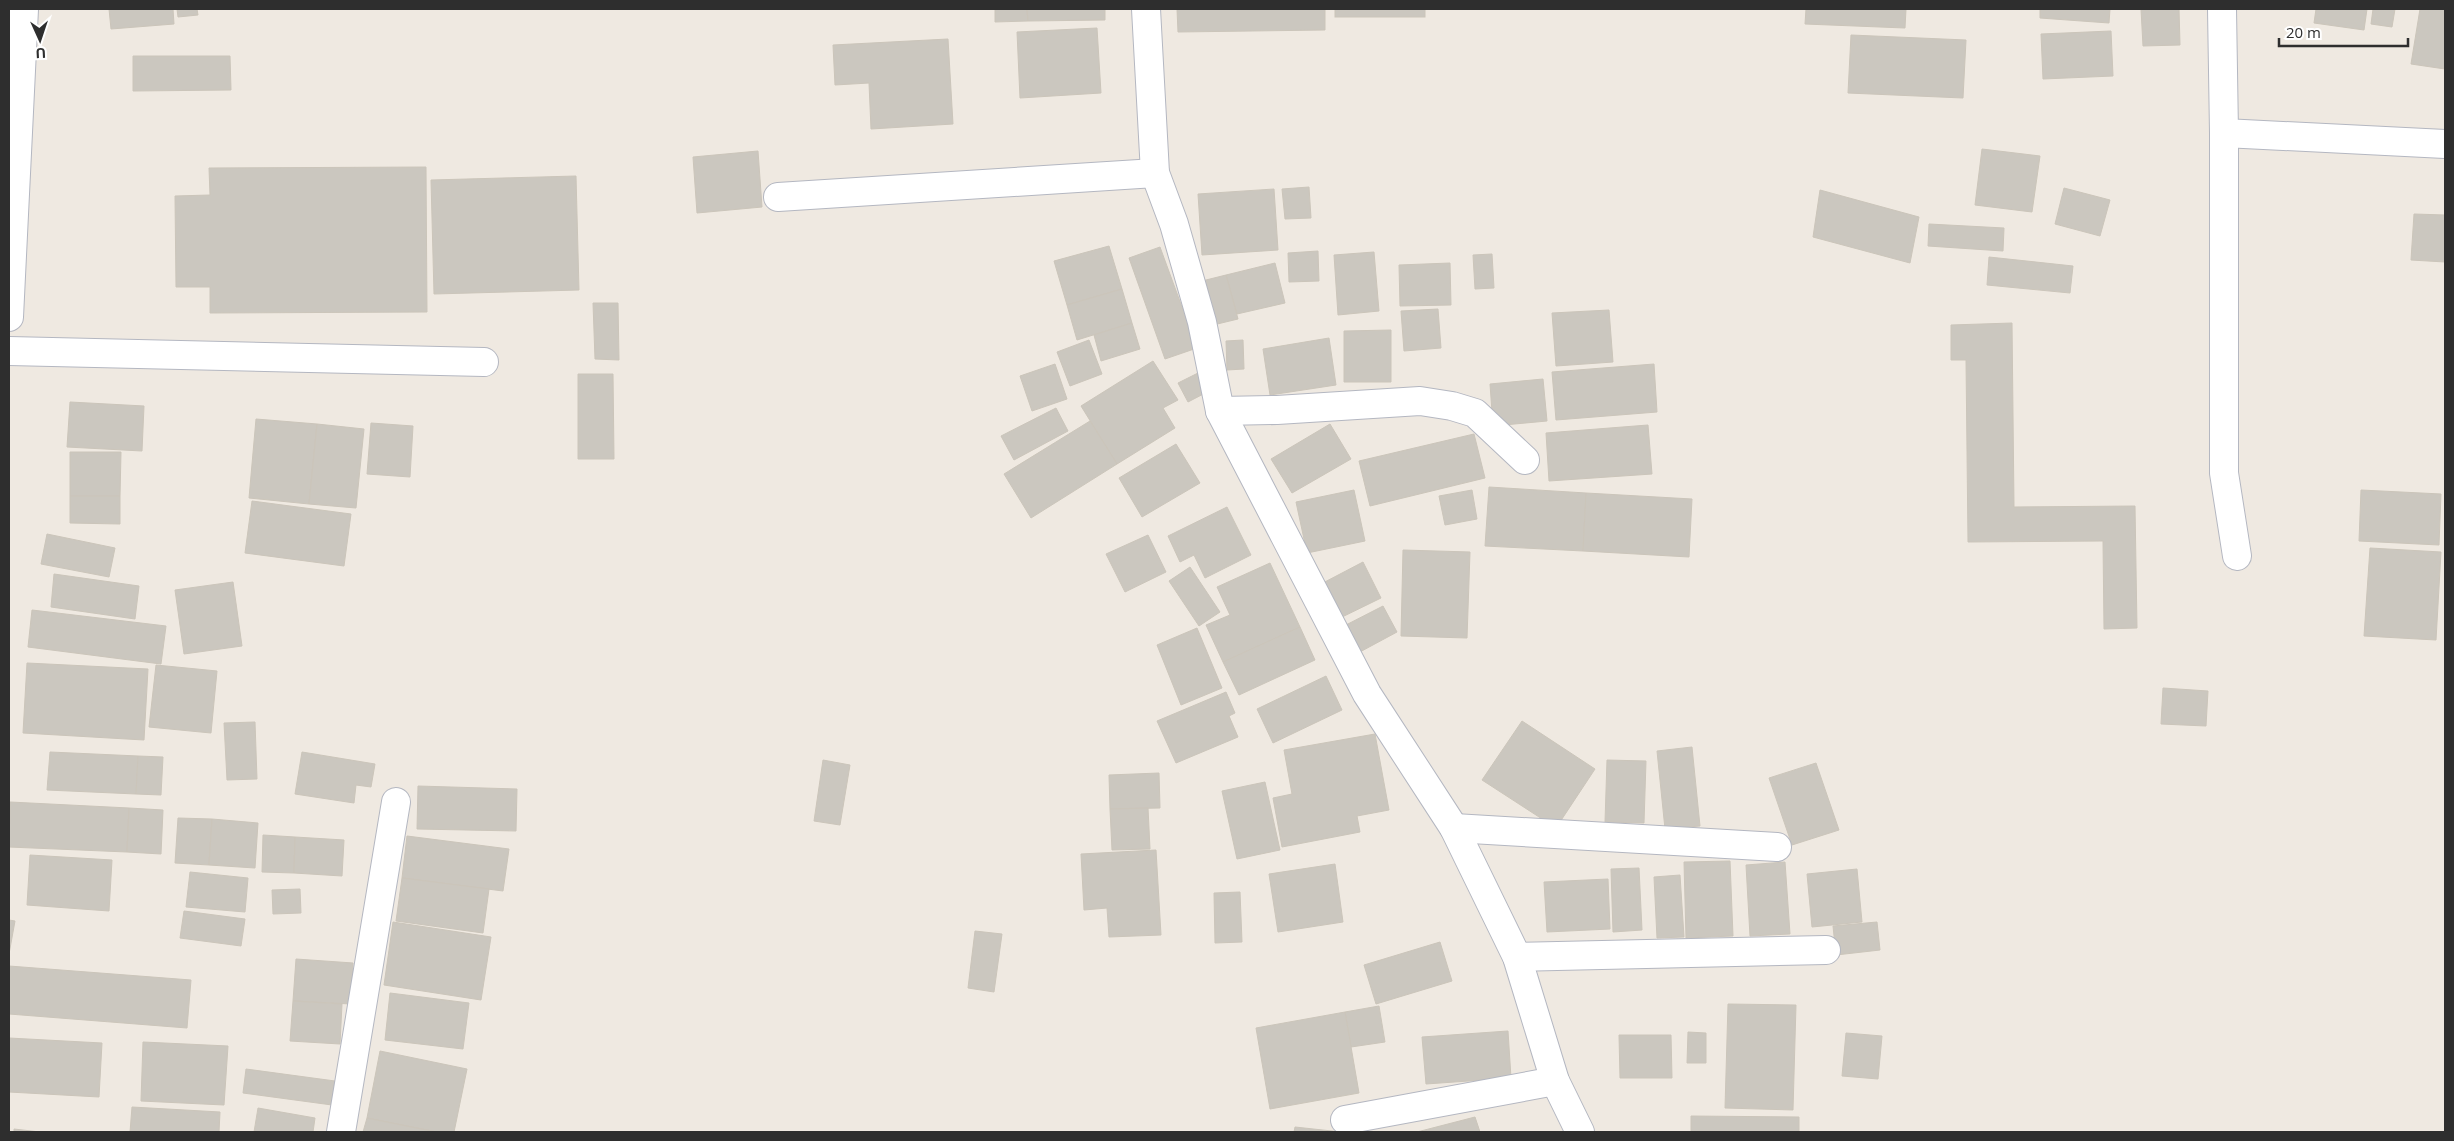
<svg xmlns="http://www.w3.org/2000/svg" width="2454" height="1141" viewBox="0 0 2454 1141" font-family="'Open Sans',sans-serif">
  <rect width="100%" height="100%" fill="#efe9e1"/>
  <g fill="#cbc7bf" stroke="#cbc5ba">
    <path d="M109,9H173L174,24L111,29Z"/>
    <path d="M177,9H197L198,15L178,17Z"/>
    <path d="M995,9H1027L1028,21L995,22Z"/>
    <path d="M1027,9H1105V20L1028,21Z"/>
    <path d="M1177,9H1325V30L1178,32Z"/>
    <rect x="1335" y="9" width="90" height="8"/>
    <path d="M1806,9H1906L1905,28L1805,24Z"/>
    <path d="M2040,9H2110L2109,23L2040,18Z"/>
    <path d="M2141,9H2179L2180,45L2143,46Z"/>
    <path d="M2316,9H2367L2364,30L2314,23Z"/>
    <path d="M2373,9H2395L2392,27L2371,24Z"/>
    <path d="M2420,9H2445V69L2411,64Z"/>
    <path d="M1097,28L1101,93L1020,98L1017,32Z"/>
    <path d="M2111,31L2113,76L2043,79L2041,34Z"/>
    <path d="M1851,35L1966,40L1963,98L1848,93Z"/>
    <path d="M948,39L953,124L871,129L869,83L835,85L833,45Z"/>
    <path d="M133,56H230L231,90L133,91Z"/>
    <path d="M1982,149L2040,156L2032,212L1975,205Z"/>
    <path d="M758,151L762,207L697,213L693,157Z"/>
    <path d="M426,167L427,312L210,313V287H176L175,196L210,195L209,168Z"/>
    <path d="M576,176L579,290L434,294L431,180Z"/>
    <path d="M1309,187L1311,218L1285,219L1282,189Z"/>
    <path d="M2064,188L2110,200L2100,236L2055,224Z"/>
    <path d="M1274,189L1278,250L1202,255L1198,194Z"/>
    <path d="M1820,190L1919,217L1910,263L1813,237Z"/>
    <path d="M2414,214L2445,215V262L2411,260Z"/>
    <path d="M1929,224L2004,228L2003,251L1928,246Z"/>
    <path d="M1109,246L1122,289L1067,305L1054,261Z"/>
    <path d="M1160,247L1197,348L1165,359L1129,258Z"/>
    <path d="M1318,251L1319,281L1289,282L1288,253Z"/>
    <path d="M1374,252L1379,311L1338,315L1334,255Z"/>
    <path d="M1492,254L1494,288L1475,289L1473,255Z"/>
    <path d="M1989,257L2073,266L2070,293L1987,285Z"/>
    <path d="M1275,263L1285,303L1237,314L1226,275Z"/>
    <path d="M1450,263L1451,305L1400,306L1399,265Z"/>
    <path d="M1226,275L1238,319L1209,326L1198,282Z"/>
    <path d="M1122,289L1132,323L1077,340L1067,305Z"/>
    <path d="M593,303H618L619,360L595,359Z"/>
    <path d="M1438,309L1441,348L1404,351L1401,311Z"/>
    <path d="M1609,310L1613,362L1556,366L1552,313Z"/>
    <path d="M1132,323L1140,349L1101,361L1094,335Z"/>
    <path d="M2012,323L2014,507L2135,506L2137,628L2104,629L2103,541L1968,542L1966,360H1951V325Z"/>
    <path d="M1391,330V382H1344V331Z"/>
    <path d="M1329,338L1336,385L1270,395L1263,349Z"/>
    <path d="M1089,340L1102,374L1070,386L1057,352Z"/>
    <path d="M1243,340L1244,369L1227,370L1226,341Z"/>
    <path d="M1153,361L1178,400L1163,408L1175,428L1117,464L1081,406Z"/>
    <path d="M1055,364L1067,399L1032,411L1020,376Z"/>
    <path d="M1654,364L1657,412L1556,420L1552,372Z"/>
    <path d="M1202,371L1211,390L1188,402L1178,383Z"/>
    <path d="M578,374H613L614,459H578Z"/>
    <path d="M1543,379L1547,421L1493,426L1490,384Z"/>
    <path d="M70,402L144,406L142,451L67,447Z"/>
    <path d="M1056,408L1068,431L1014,460L1001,436Z"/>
    <path d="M256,419L317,424L309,504L249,498Z"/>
    <path d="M1090,421L1117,464L1031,518L1004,474Z"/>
    <path d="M371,423L413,426L410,477L367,474Z"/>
    <path d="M317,424L364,429L356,508L309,504Z"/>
    <path d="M1330,424L1351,459L1292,493L1271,459Z"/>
    <path d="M1648,425L1652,474L1549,481L1546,433Z"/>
    <path d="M1474,434L1485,478L1370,506L1359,461Z"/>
    <path d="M1176,444L1200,483L1142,517L1119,478Z"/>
    <path d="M70,452H121L120,496H70Z"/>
    <path d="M1489,487L1586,493L1583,551L1485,546Z"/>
    <path d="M1354,490L1365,541L1307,553L1296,502Z"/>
    <path d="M1472,490L1477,519L1445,525L1439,496Z"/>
    <path d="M2361,490L2441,494L2439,545L2359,541Z"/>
    <path d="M1586,493L1692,499L1689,557L1583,551Z"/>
    <path d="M70,496H120V524L70,523Z"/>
    <path d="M252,501L351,514L344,566L245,553Z"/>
    <path d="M1227,507L1251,555L1205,578L1194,555L1180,562L1168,536Z"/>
    <path d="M47,534L115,548L109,577L41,564Z"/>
    <path d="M1148,535L1166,572L1125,592L1106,554Z"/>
    <path d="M2370,548L2441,552L2436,640L2364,636Z"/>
    <path d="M1403,550L1470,552L1467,638L1401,636Z"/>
    <path d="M1363,562L1381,598L1338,619L1321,584Z"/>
    <path d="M1270,563L1300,627L1223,662L1206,625L1230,615L1217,587Z"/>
    <path d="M1190,567L1220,612L1199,626L1169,581Z"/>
    <path d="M54,574L139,586L135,619L51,607Z"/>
    <path d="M233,582L242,646L184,654L175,590Z"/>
    <path d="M1383,606L1397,632L1358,653L1344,626Z"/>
    <path d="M32,610L166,626L161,664L28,647Z"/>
    <path d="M1300,627L1315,660L1239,695L1223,662Z"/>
    <path d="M1197,628L1222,688L1181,705L1157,645Z"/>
    <path d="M27,663L148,669L144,740L23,733Z"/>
    <path d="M156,665L217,671L211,733L149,727Z"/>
    <path d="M1326,676L1342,710L1273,743L1257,709Z"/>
    <path d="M2163,688L2208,691L2206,726L2161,724Z"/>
    <path d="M1226,692L1235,713L1229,716L1238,737L1176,763L1157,721Z"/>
    <path d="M1522,721L1595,769L1556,828L1482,780Z"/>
    <path d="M255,722L257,779L227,780L224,723Z"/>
    <path d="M1375,734L1389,810L1357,816L1360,832L1282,847L1273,798L1292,794L1284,750Z"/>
    <path d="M1692,747L1700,826L1665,829L1657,751Z"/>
    <path d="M50,752L138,756L136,794L47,790Z"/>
    <path d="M302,752L375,764L371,787L356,785L354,803L295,794Z"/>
    <path d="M138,756L163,757L161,795L136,794Z"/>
    <path d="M823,760L850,765L840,825L814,821Z"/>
    <path d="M1607,760L1646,761L1644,823L1605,822Z"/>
    <path d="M1816,763L1839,830L1792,845L1769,778Z"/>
    <path d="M1159,773L1160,808L1110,809L1109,775Z"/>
    <path d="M1265,782L1280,850L1237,859L1222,791Z"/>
    <path d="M418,786L517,789L516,831L417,829Z"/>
    <path d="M10,802L129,808L127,852L9,847Z"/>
    <path d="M129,808L163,810L161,854L127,852Z"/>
    <path d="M1148,808L1150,849L1112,850L1110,809Z"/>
    <path d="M178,818L212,819L209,865L175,863Z"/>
    <path d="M212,819L258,823L255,868L209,865Z"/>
    <path d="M263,835L295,837L294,873L262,872Z"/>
    <path d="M407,836L509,849L503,891L402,878Z"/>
    <path d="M295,837L344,840L342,876L294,873Z"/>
    <path d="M1156,850L1161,935L1109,937L1107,908L1084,910L1081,854Z"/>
    <path d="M30,855L112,860L109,911L27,905Z"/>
    <path d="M1730,861L1733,936L1686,938L1684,862Z"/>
    <path d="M1785,862L1790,934L1750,936L1746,865Z"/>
    <path d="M1335,864L1343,922L1278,932L1269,874Z"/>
    <path d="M1639,868L1642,930L1613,932L1611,869Z"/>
    <path d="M1857,869L1862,922L1812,927L1807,874Z"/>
    <path d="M190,872L248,878L245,912L186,907Z"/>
    <path d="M1680,875L1684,937L1657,938L1654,877Z"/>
    <path d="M402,878L489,889L483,933L396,921Z"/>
    <path d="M1608,879L1610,929L1547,932L1544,882Z"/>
    <path d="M300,889L301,913L273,914L272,890Z"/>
    <path d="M1240,892L1242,942L1215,943L1214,893Z"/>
    <path d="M184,911L245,919L241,946L180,938Z"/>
    <path d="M9,920L15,921L9,954Z"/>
    <path d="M393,922L491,937L481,1000L384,985Z"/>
    <path d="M1877,922L1880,950L1836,955L1833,926Z"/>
    <path d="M975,931L1002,934L994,992L968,988Z"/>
    <path d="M1440,942L1452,981L1376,1004L1364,965Z"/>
    <path d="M296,959L353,963L351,1004L293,1001Z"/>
    <path d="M9,966L191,980L187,1028L9,1014Z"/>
    <path d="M390,993L469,1003L463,1049L385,1040Z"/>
    <path d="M293,1001L342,1004L340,1044L290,1041Z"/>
    <path d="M1728,1004L1796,1005L1793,1110L1725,1108Z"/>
    <path d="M1379,1006L1385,1042L1351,1047L1345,1012Z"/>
    <path d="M1345,1012L1359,1093L1270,1109L1256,1028Z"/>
    <path d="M1508,1031L1511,1078L1426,1084L1422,1037Z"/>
    <path d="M1688,1032L1706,1033V1063H1687Z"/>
    <path d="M1846,1033L1882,1036L1878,1079L1842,1076Z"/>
    <path d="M1619,1035H1671L1672,1078H1620Z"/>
    <path d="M9,1038L102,1043L99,1097L9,1092Z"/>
    <path d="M143,1042L228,1046L224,1105L141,1101Z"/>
    <path d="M380,1051L467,1069L454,1132H436L367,1118Z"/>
    <path d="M246,1069L335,1081L332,1105L243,1093Z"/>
    <path d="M132,1107L220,1112L219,1132H130Z"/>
    <path d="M258,1108L315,1118L313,1132H254Z"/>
    <path d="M1691,1116L1799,1117V1132H1691Z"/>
    <path d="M1475,1117L1480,1132H1417Z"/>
    <path d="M367,1118L436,1132H363Z"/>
    <path d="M1295,1127L1341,1132H1294Z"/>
    <path d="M14,1129L40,1132H14Z"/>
  </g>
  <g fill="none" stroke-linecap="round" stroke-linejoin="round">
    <defs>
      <g id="street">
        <path d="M1146,9L1155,173L1174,224L1202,322L1220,411L1367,694L1454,828L1517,957L1555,1081L1580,1132"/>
        <path d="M2222,9L2224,133L2445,144"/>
        <path d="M2224,133V473L2237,556"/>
        <path d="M778,197L1155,173"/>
        <path d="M9,317L24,9"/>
        <path d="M9,351L484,362"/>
        <path d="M1220,411L1277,410L1420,401L1452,406L1475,413L1525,460"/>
        <path d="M1454,828L1777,847"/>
        <path d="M1517,957L1826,950"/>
        <path d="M1345,1120L1555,1081"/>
        <path d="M341,1132L396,802"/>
      </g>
    </defs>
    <use href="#street" stroke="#b4b7c1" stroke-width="30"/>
    <use href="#street" stroke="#fff" stroke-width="28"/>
  </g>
  <rect width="2454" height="1141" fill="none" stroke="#2e2e2e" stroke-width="20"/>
  <g transform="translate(40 40) rotate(177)" stroke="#ffffff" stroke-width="4" paint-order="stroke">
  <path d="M0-4L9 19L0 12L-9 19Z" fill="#2e2e2e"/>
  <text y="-8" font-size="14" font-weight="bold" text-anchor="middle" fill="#2e2e2e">U</text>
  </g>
  <path d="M2279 38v8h129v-8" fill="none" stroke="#2e2e2e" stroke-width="2.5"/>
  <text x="2286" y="38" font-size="15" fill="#2e2e2e" stroke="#ffffff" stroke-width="4" paint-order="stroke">20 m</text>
</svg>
